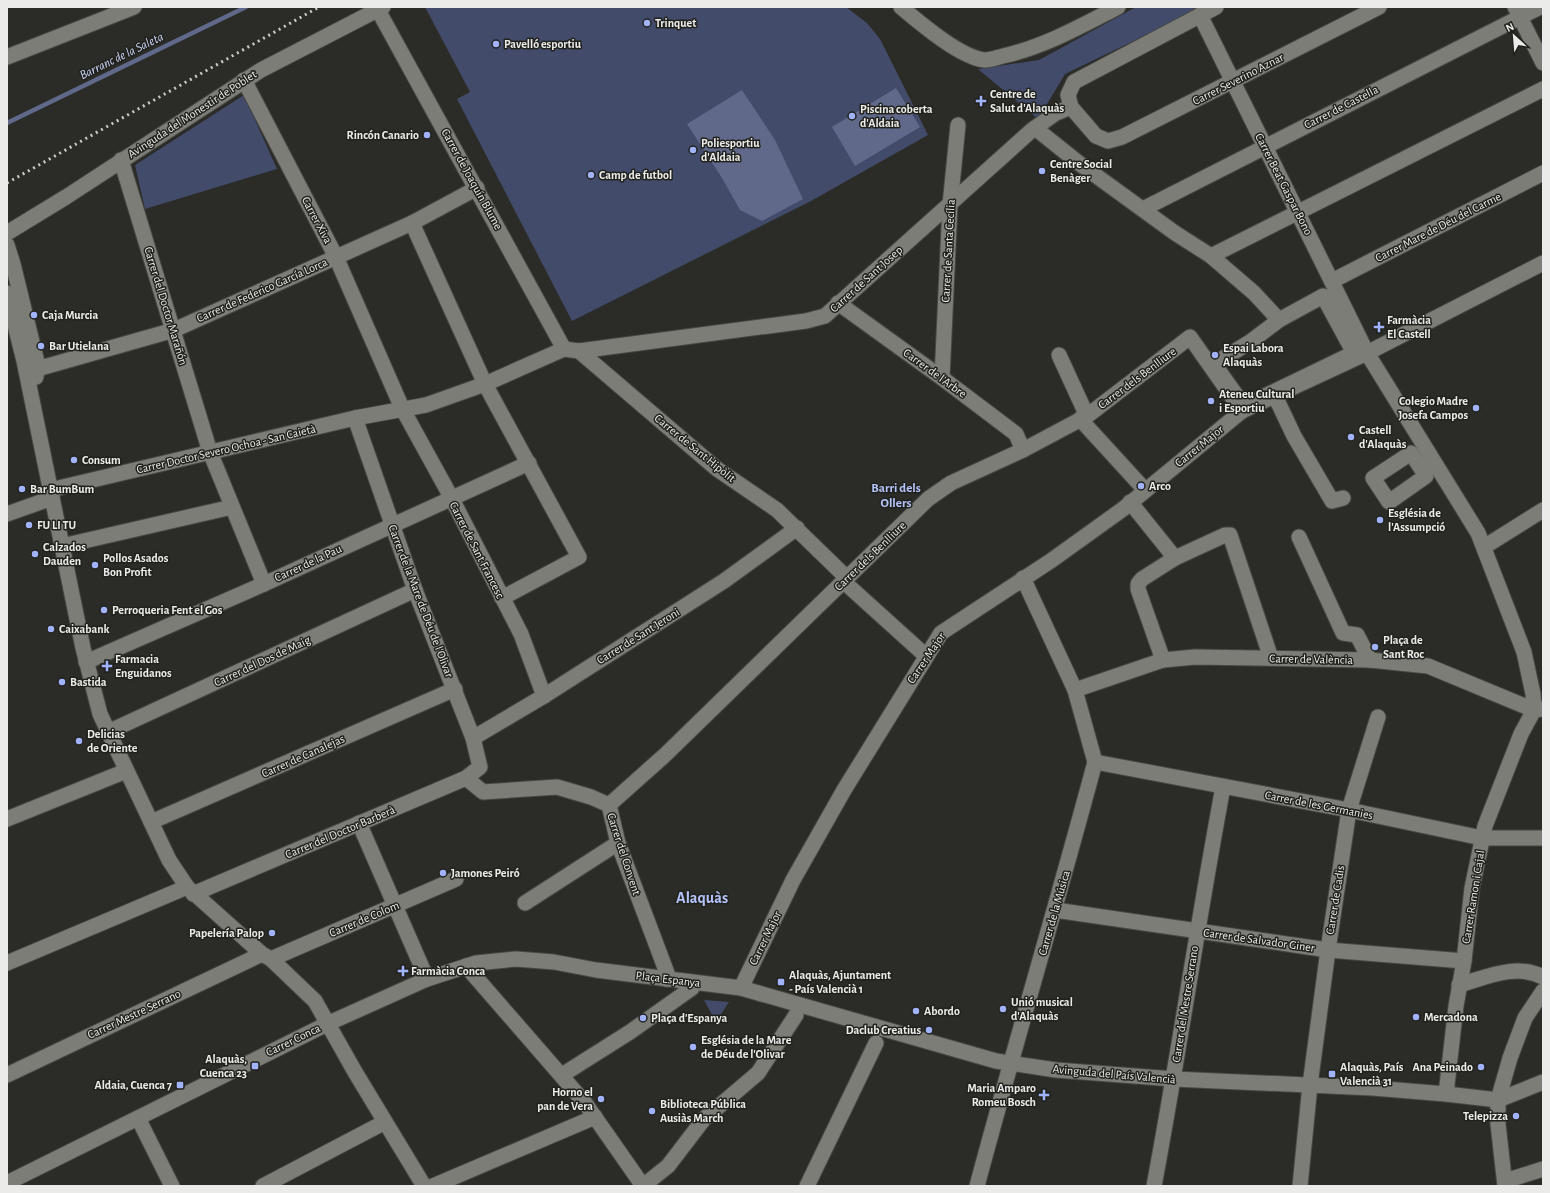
<svg xmlns="http://www.w3.org/2000/svg" width="1550" height="1193" viewBox="0 0 1550 1193" font-family="'Alegreya Sans',sans-serif">
  <rect width="100%" height="100%" fill="#2b2b27"/>
  <g fill="#434b6a">
    <path d="M425,7H846L867,23L880,39L928,135L811,201L572,321L457,99L470,92Z"/>
    <path d="M1136,7H1204L1065,74L1038,119L978,69L1039,60Z"/>
    <path d="M244,95L277,169L145,209L135,165Z"/>
    <path d="M704,1000L729,1002L716,1022Z"/>
  </g>
  <g fill="#60698a">
    <path d="M896,88L920,127L855,166L832,127Z"/>
    <path d="M742,90L775,140L803,199L762,221L740,210L722,178L687,124Z"/>
  </g>
  <g fill="none" stroke-linecap="round" stroke-linejoin="round">
    <path stroke="#60698a" stroke-width="4.5" d="M7,123L246,7"/>
    <defs>
      <g id="minor">
        <path d="M901,7C920,23 961,58 985,60C991,60 998,57 1003,56C1044,47 1081,26 1118,7"/>
        <path d="M1216,7L1074,82L1068,95L1071,107L1077,114L1096,136L1108,141L1122,137L1379,7"/>
        <path d="M1515,7L1543,63"/>
        <path d="M378,10L564,349"/>
        <path d="M1200,15L1367,353L1478,533L1524,652L1533,694L1534,710"/>
        <path d="M7,57L134,7"/>
        <path d="M244,80L336,257L402,408L451,497L521,634L544,696"/>
        <path d="M1035,128L1080,164L1175,233L1211,256L1254,293L1279,320"/>
        <path d="M121,160L210,452L264,584"/>
        <path d="M1143,209L1540,7"/>
        <path d="M412,223L485,384L579,557L502,598"/>
        <path d="M7,233L66,197L261,70L383,7"/>
        <path d="M7,245L13,264L37,362L36,377"/>
        <path d="M1211,256L1543,89"/>
        <path d="M1332,281L1543,173"/>
        <path d="M7,293L24,361L83,648L100,714L169,860L187,887L262,954L271,959L315,1001L355,1072L424,1186"/>
        <path d="M1323,296L1354,353L1244,406L1214,364L1250,342L1279,320Z"/>
        <path d="M838,303L942,378L1016,434L1023,450"/>
        <path d="M579,351L717,469L777,510L847,578"/>
        <path d="M1059,355L1087,416"/>
        <path d="M37,369L174,330L412,223L477,188"/>
        <path d="M942,378L950,205L958,125"/>
        <path d="M1275,396L1294,436L1332,501L1343,498"/>
        <path d="M355,418L415,590L473,738L480,767L466,778"/>
        <path d="M1080,419L1145,490"/>
        <path d="M1411,453L1426,476L1389,502L1373,478Z"/>
        <path d="M50,490L355,418L426,405L485,384L564,349L579,351L806,321L825,316L1032,130L1056,113L1071,107"/>
        <path d="M1130,502L1175,558"/>
        <path d="M7,514L52,498"/>
        <path d="M1299,537L1343,633L1357,635L1370,660"/>
        <path d="M62,546L232,507"/>
        <path d="M1484,547L1543,510"/>
        <path d="M1023,578L1075,690L1095,762"/>
        <path d="M843,581L926,656"/>
        <path d="M1163,660L1138,589V584L1142,579L1175,558L1225,535H1230L1271,658"/>
        <path d="M86,662L264,584L529,463"/>
        <path d="M1075,690L1163,660L1195,657L1370,660L1428,666L1534,710L1542,709"/>
        <path d="M108,732L415,590"/>
        <path d="M473,738L544,696L724,581L797,528"/>
        <path d="M1095,762L1349,810L1482,838H1543"/>
        <path d="M609,805L665,755L928,499L951,483L1023,450L1087,416L1190,337L1242,411"/>
        <path d="M7,819L126,771"/>
        <path d="M151,822L455,689"/>
        <path d="M359,823L427,979"/>
        <path d="M193,894L466,778L483,792L557,787L591,797L609,805L618,843L667,973L666,979"/>
        <path d="M525,903L618,843"/>
        <path d="M1055,910L1328,950L1464,961"/>
        <path d="M271,959L456,879"/>
        <path d="M7,963L187,887"/>
        <path d="M466,966L585,1103L643,1186"/>
        <path d="M1459,985C1487,977 1516,963 1543,977"/>
        <path d="M741,988L793,880L844,790L941,633L1052,560L1123,509L1242,411L1367,353L1543,263"/>
        <path d="M7,1075L262,954"/>
        <path d="M562,1075L630,1032L692,988"/>
        <path d="M1446,1094L1456,1006L1464,961L1472,888L1485,826L1521,734L1534,710"/>
        <path d="M1498,1100L1543,1082"/>
        <path d="M138,1118L172,1186"/>
        <path d="M1505,1181L1543,1169"/>
        <path d="M7,1183L329,1023L427,979L476,963L516,959L554,962L596,970L741,988L996,1061L1056,1070L1174,1079L1373,1088L1446,1094L1498,1100"/>
        <path d="M263,1186L385,1122"/>
        <path d="M433,1186L595,1117"/>
        <path d="M643,1186L668,1166L704,1119L758,1073L796,1015"/>
        <path d="M807,1186L876,1043"/>
        <path d="M977,1186C1015,1044 1057,904 1095,762"/>
        <path d="M1154,1186C1179,1053 1198,920 1223,787"/>
        <path d="M1300,1186L1310,1085L1328,950L1349,810L1378,717"/>
        <path d="M1505,1186L1498,1124V1100L1510,1058L1525,1018L1543,991"/>
      </g>
    </defs>
    <use href="#minor" stroke="#474843" stroke-width="17"/>
    <use href="#minor" stroke="#7c7d77" stroke-width="15"/>
    <path stroke="#cacbc8" stroke-width="3" stroke-dasharray="2 4" stroke-linecap="butt" d="M7,183L319,7"/>
  </g>
  <g fill="#a1b3fd" stroke="#21221d" stroke-width="1.5">
    <circle cx="647" cy="23" r="4"/>
    <circle cx="496" cy="44" r="4"/>
    <path d="M979 95h4v4h4v4h-4v4h-4v-4h-4v-4h4z"/>
    <circle cx="852" cy="116" r="4"/>
    <circle cx="427" cy="135" r="4"/>
    <circle cx="693" cy="150" r="4"/>
    <circle cx="1042" cy="171" r="4"/>
    <circle cx="591" cy="175" r="4"/>
    <circle cx="34" cy="315" r="4"/>
    <path d="M1377 321h4v4h4v4h-4v4h-4v-4h-4v-4h4z"/>
    <circle cx="41" cy="346" r="4"/>
    <circle cx="1215" cy="355" r="4"/>
    <circle cx="1211" cy="401" r="4"/>
    <circle cx="1476" cy="408" r="4"/>
    <circle cx="1351" cy="437" r="4"/>
    <circle cx="74" cy="460" r="4"/>
    <circle cx="1141" cy="486" r="4"/>
    <circle cx="22" cy="489" r="4"/>
    <circle cx="1380" cy="520" r="4"/>
    <circle cx="29" cy="525" r="4"/>
    <circle cx="35" cy="554" r="4"/>
    <circle cx="95" cy="565" r="4"/>
    <circle cx="104" cy="610" r="4"/>
    <circle cx="51" cy="629" r="4"/>
    <circle cx="1375" cy="647" r="4"/>
    <path d="M105 660h4v4h4v4h-4v4h-4v-4h-4v-4h4z"/>
    <circle cx="62" cy="682" r="4"/>
    <circle cx="79" cy="741" r="4"/>
    <circle cx="443" cy="873" r="4"/>
    <circle cx="272" cy="933" r="4"/>
    <path d="M401 965h4v4h4v4h-4v4h-4v-4h-4v-4h4z"/>
    <rect x="777" y="978" width="8" height="8" rx="2"/>
    <circle cx="1003" cy="1009" r="4"/>
    <circle cx="916" cy="1011" r="4"/>
    <circle cx="1416" cy="1017" r="4"/>
    <circle cx="643" cy="1018" r="4"/>
    <circle cx="929" cy="1030" r="4"/>
    <circle cx="693" cy="1047" r="4"/>
    <rect x="251" y="1062" width="8" height="8" rx="2"/>
    <circle cx="1481" cy="1067" r="4"/>
    <rect x="1328" y="1070" width="8" height="8" rx="2"/>
    <rect x="176" y="1081" width="8" height="8" rx="2"/>
    <path d="M1042 1089h4v4h4v4h-4v4h-4v-4h-4v-4h4z"/>
    <circle cx="601" cy="1099" r="4"/>
    <circle cx="652" cy="1111" r="4"/>
    <circle cx="1516" cy="1116" r="4"/>
  </g>
  <g text-anchor="middle" stroke-width="3" stroke-linejoin="round" paint-order="stroke">
    <g font-size="12" font-weight="bold" fill="#ebece9" stroke="#21221d" text-anchor="start">
      <text x="655" y="27">Trinquet</text>
      <text x="504" y="48">Pavelló esportiu</text>
      <text x="990" y="98">Centre de<tspan x="990" dy="14">Salut d'Alaquàs</tspan></text>
      <text x="860" y="113">Piscina coberta<tspan x="860" dy="14">d'Aldaia</tspan></text>
      <text x="419" y="139" text-anchor="end">Rincón Canario</text>
      <text x="701" y="147">Poliesportiu<tspan x="701" dy="14">d'Aldaia</tspan></text>
      <text x="1050" y="168">Centre Social<tspan x="1050" dy="14">Benàger</tspan></text>
      <text x="599" y="179">Camp de futbol</text>
      <text x="42" y="319">Caja Murcia</text>
      <text x="1387" y="324">Farmàcia<tspan x="1387" dy="14">El Castell</tspan></text>
      <text x="49" y="350">Bar Utielana</text>
      <text x="1223" y="352">Espai Labora<tspan x="1223" dy="14">Alaquàs</tspan></text>
      <text x="1219" y="398">Ateneu Cultural<tspan x="1219" dy="14">i Esportiu</tspan></text>
      <text x="1468" y="405" text-anchor="end">Colegio Madre<tspan x="1468" dy="14">Josefa Campos</tspan></text>
      <text x="1359" y="434">Castell<tspan x="1359" dy="14">d'Alaquàs</tspan></text>
      <text x="82" y="464">Consum</text>
      <text x="1149" y="490">Arco</text>
      <text x="30" y="493">Bar BumBum</text>
      <text x="1388" y="517">Església de<tspan x="1388" dy="14">l'Assumpció</tspan></text>
      <text x="37" y="529">FU LI TU</text>
      <text x="43" y="551">Calzados<tspan x="43" dy="14">Dauden</tspan></text>
      <text x="103" y="562">Pollos Asados<tspan x="103" dy="14">Bon Profit</tspan></text>
      <text x="112" y="614">Perroqueria Fent el Gos</text>
      <text x="59" y="633">Caixabank</text>
      <text x="1383" y="644">Plaça de<tspan x="1383" dy="14">Sant Roc</tspan></text>
      <text x="115" y="663">Farmacia<tspan x="115" dy="14">Enguidanos</tspan></text>
      <text x="70" y="686">Bastida</text>
      <text x="87" y="738">Delicias<tspan x="87" dy="14">de Oriente</tspan></text>
      <text x="451" y="877">Jamones Peiró</text>
      <text x="264" y="937" text-anchor="end">Papelería Palop</text>
      <text x="411" y="975">Farmàcia Conca</text>
      <text x="789" y="979">Alaquàs, Ajuntament<tspan x="789" dy="14">- País Valencià 1</tspan></text>
      <text x="1011" y="1006">Unió musical<tspan x="1011" dy="14">d'Alaquàs</tspan></text>
      <text x="924" y="1015">Abordo</text>
      <text x="1424" y="1021">Mercadona</text>
      <text x="651" y="1022">Plaça d'Espanya</text>
      <text x="921" y="1034" text-anchor="end">Daclub Creatius</text>
      <text x="701" y="1044">Església de la Mare<tspan x="701" dy="14">de Déu de l'Olivar</tspan></text>
      <text x="247" y="1063" text-anchor="end">Alaquàs,<tspan x="247" dy="14">Cuenca 23</tspan></text>
      <text x="1340" y="1071">Alaquàs, País<tspan x="1340" dy="14">Valencià 31</tspan></text>
      <text x="1473" y="1071" text-anchor="end">Ana Peinado</text>
      <text x="172" y="1089" text-anchor="end">Aldaia, Cuenca 7</text>
      <text x="1036" y="1092" text-anchor="end">Maria Amparo<tspan x="1036" dy="14">Romeu Bosch</tspan></text>
      <text x="593" y="1096" text-anchor="end">Horno el<tspan x="593" dy="14">pan de Vera</tspan></text>
      <text x="660" y="1108">Biblioteca Pública<tspan x="660" dy="14">Ausiàs March</tspan></text>
      <text x="1508" y="1120" text-anchor="end">Telepizza</text>
    </g>
    <g font-size="12" fill="#ebece9" stroke="#21221d">
      <text transform="translate(1238 79) rotate(-27)" y="4">Carrer Severino Aznar</text>
      <text transform="translate(1341 107) rotate(-27)" y="4">Carrer de Castella</text>
      <text transform="translate(192 114) rotate(-33)" y="4">Avinguda del Monestir de Poblet</text>
      <text transform="translate(472 179) rotate(61)" y="4">Carrer de Joaquín Blume</text>
      <text transform="translate(1284 184) rotate(63)" y="4">Carrer Beat Gaspar Bono</text>
      <text transform="translate(317 220) rotate(62)" y="4">Carrer Xiva</text>
      <text transform="translate(1438 227) rotate(-27)" y="4">Carrer Mare de Déu del Carme</text>
      <text transform="translate(948 251) rotate(-87)" y="4">Carrer de Santa Cecília</text>
      <text transform="translate(866 279) rotate(-42)" y="4">Carrer de Sant Josep</text>
      <text transform="translate(262 290) rotate(-24)" y="4">Carrer de Federico García Lorca</text>
      <text transform="translate(166 306) rotate(73)" y="4">Carrer del Doctor Marañón</text>
      <text transform="translate(935 373) rotate(36)" y="4">Carrer de l'Arbre</text>
      <text transform="translate(1137 378) rotate(-37)" y="4">Carrer dels Benlliure</text>
      <text transform="translate(1199 446) rotate(-39)" y="4">Carrer Major</text>
      <text transform="translate(695 448) rotate(39)" y="4">Carrer de Sant Hipòlit</text>
      <text transform="translate(226 449) rotate(-13)" y="4">Carrer Doctor Severo Ochoa - San Caietà</text>
      <text transform="translate(477 550) rotate(63)" y="4">Carrer de Sant Francesc</text>
      <text transform="translate(870 556) rotate(-44)" y="4">Carrer dels Benlliure</text>
      <text transform="translate(308 563) rotate(-25)" y="4">Carrer de la Pau</text>
      <text transform="translate(421 601) rotate(69)" y="4">Carrer de la Mare de Déu de l'Olivar</text>
      <text transform="translate(638 636) rotate(-32)" y="4">Carrer de Sant Jeroni</text>
      <text transform="translate(926 658) rotate(-56)" y="4">Carrer Major</text>
      <text transform="translate(1311 659) rotate(1)" y="4">Carrer de València</text>
      <text transform="translate(262 661) rotate(-25)" y="4">Carrer del Dos de Maig</text>
      <text transform="translate(303 756) rotate(-24)" y="4">Carrer de Canalejas</text>
      <text transform="translate(1319 805) rotate(11)" y="4">Carrer de les Germanies</text>
      <text transform="translate(340 832) rotate(-23)" y="4">Carrer del Doctor Barberà</text>
      <text transform="translate(624 854) rotate(72)" y="4">Carrer del Convent</text>
      <text transform="translate(1473 897) rotate(-81)" y="4">Carrer Ramon i Cajal</text>
      <text transform="translate(1335 900) rotate(-81)" y="4">Carrer de Cadis</text>
      <text transform="translate(1054 913) rotate(-74)" y="4">Carrer de la Música</text>
      <text transform="translate(364 919) rotate(-23)" y="4">Carrer de Colom</text>
      <text transform="translate(765 938) rotate(-64)" y="4">Carrer Major</text>
      <text transform="translate(1259 940) rotate(8)" y="4">Carrer de Salvador Giner</text>
      <text transform="translate(668 979) rotate(7)" y="4">Plaça Espanya</text>
      <text transform="translate(1185 1004) rotate(-81)" y="4">Carrer del Mestre Serrano</text>
      <text transform="translate(134 1014) rotate(-25)" y="4">Carrer Mestre Serrano</text>
      <text transform="translate(293 1040) rotate(-26)" y="4">Carrer Conca</text>
      <text transform="translate(1114 1074) rotate(5)" y="4">Avinguda del País Valencià</text>
    </g>
    <g font-size="13" font-style="italic" fill="#cad3f7" stroke="#21221d">
      <text transform="translate(121 55) rotate(-26)" y="5">Barranc de la Saleta</text>
    </g>
    <g font-size="13" font-weight="bold" fill="#b5c3fb" stroke="#21221d">
      <text x="896" y="492">Barri dels<tspan x="896" dy="15">Ollers</tspan></text>
    </g>
    <g font-size="16" font-weight="bold" fill="#b5c3fb" stroke="#21221d">
      <text x="702" y="903">Alaquàs</text>
    </g>
  </g>
  <rect width="1550" height="1193" fill="none" stroke="#ebece9" stroke-width="16"/>
  <g transform="translate(1514 36) rotate(334)" stroke="#21221d" stroke-width="3" paint-order="stroke">
  <path d="M0-3L7 15L0 10L-7 15Z" fill="#ebece9"/>
  <text y="-6" font-size="11" font-weight="bold" text-anchor="middle" fill="#ebece9">N</text>
  </g>
</svg>
